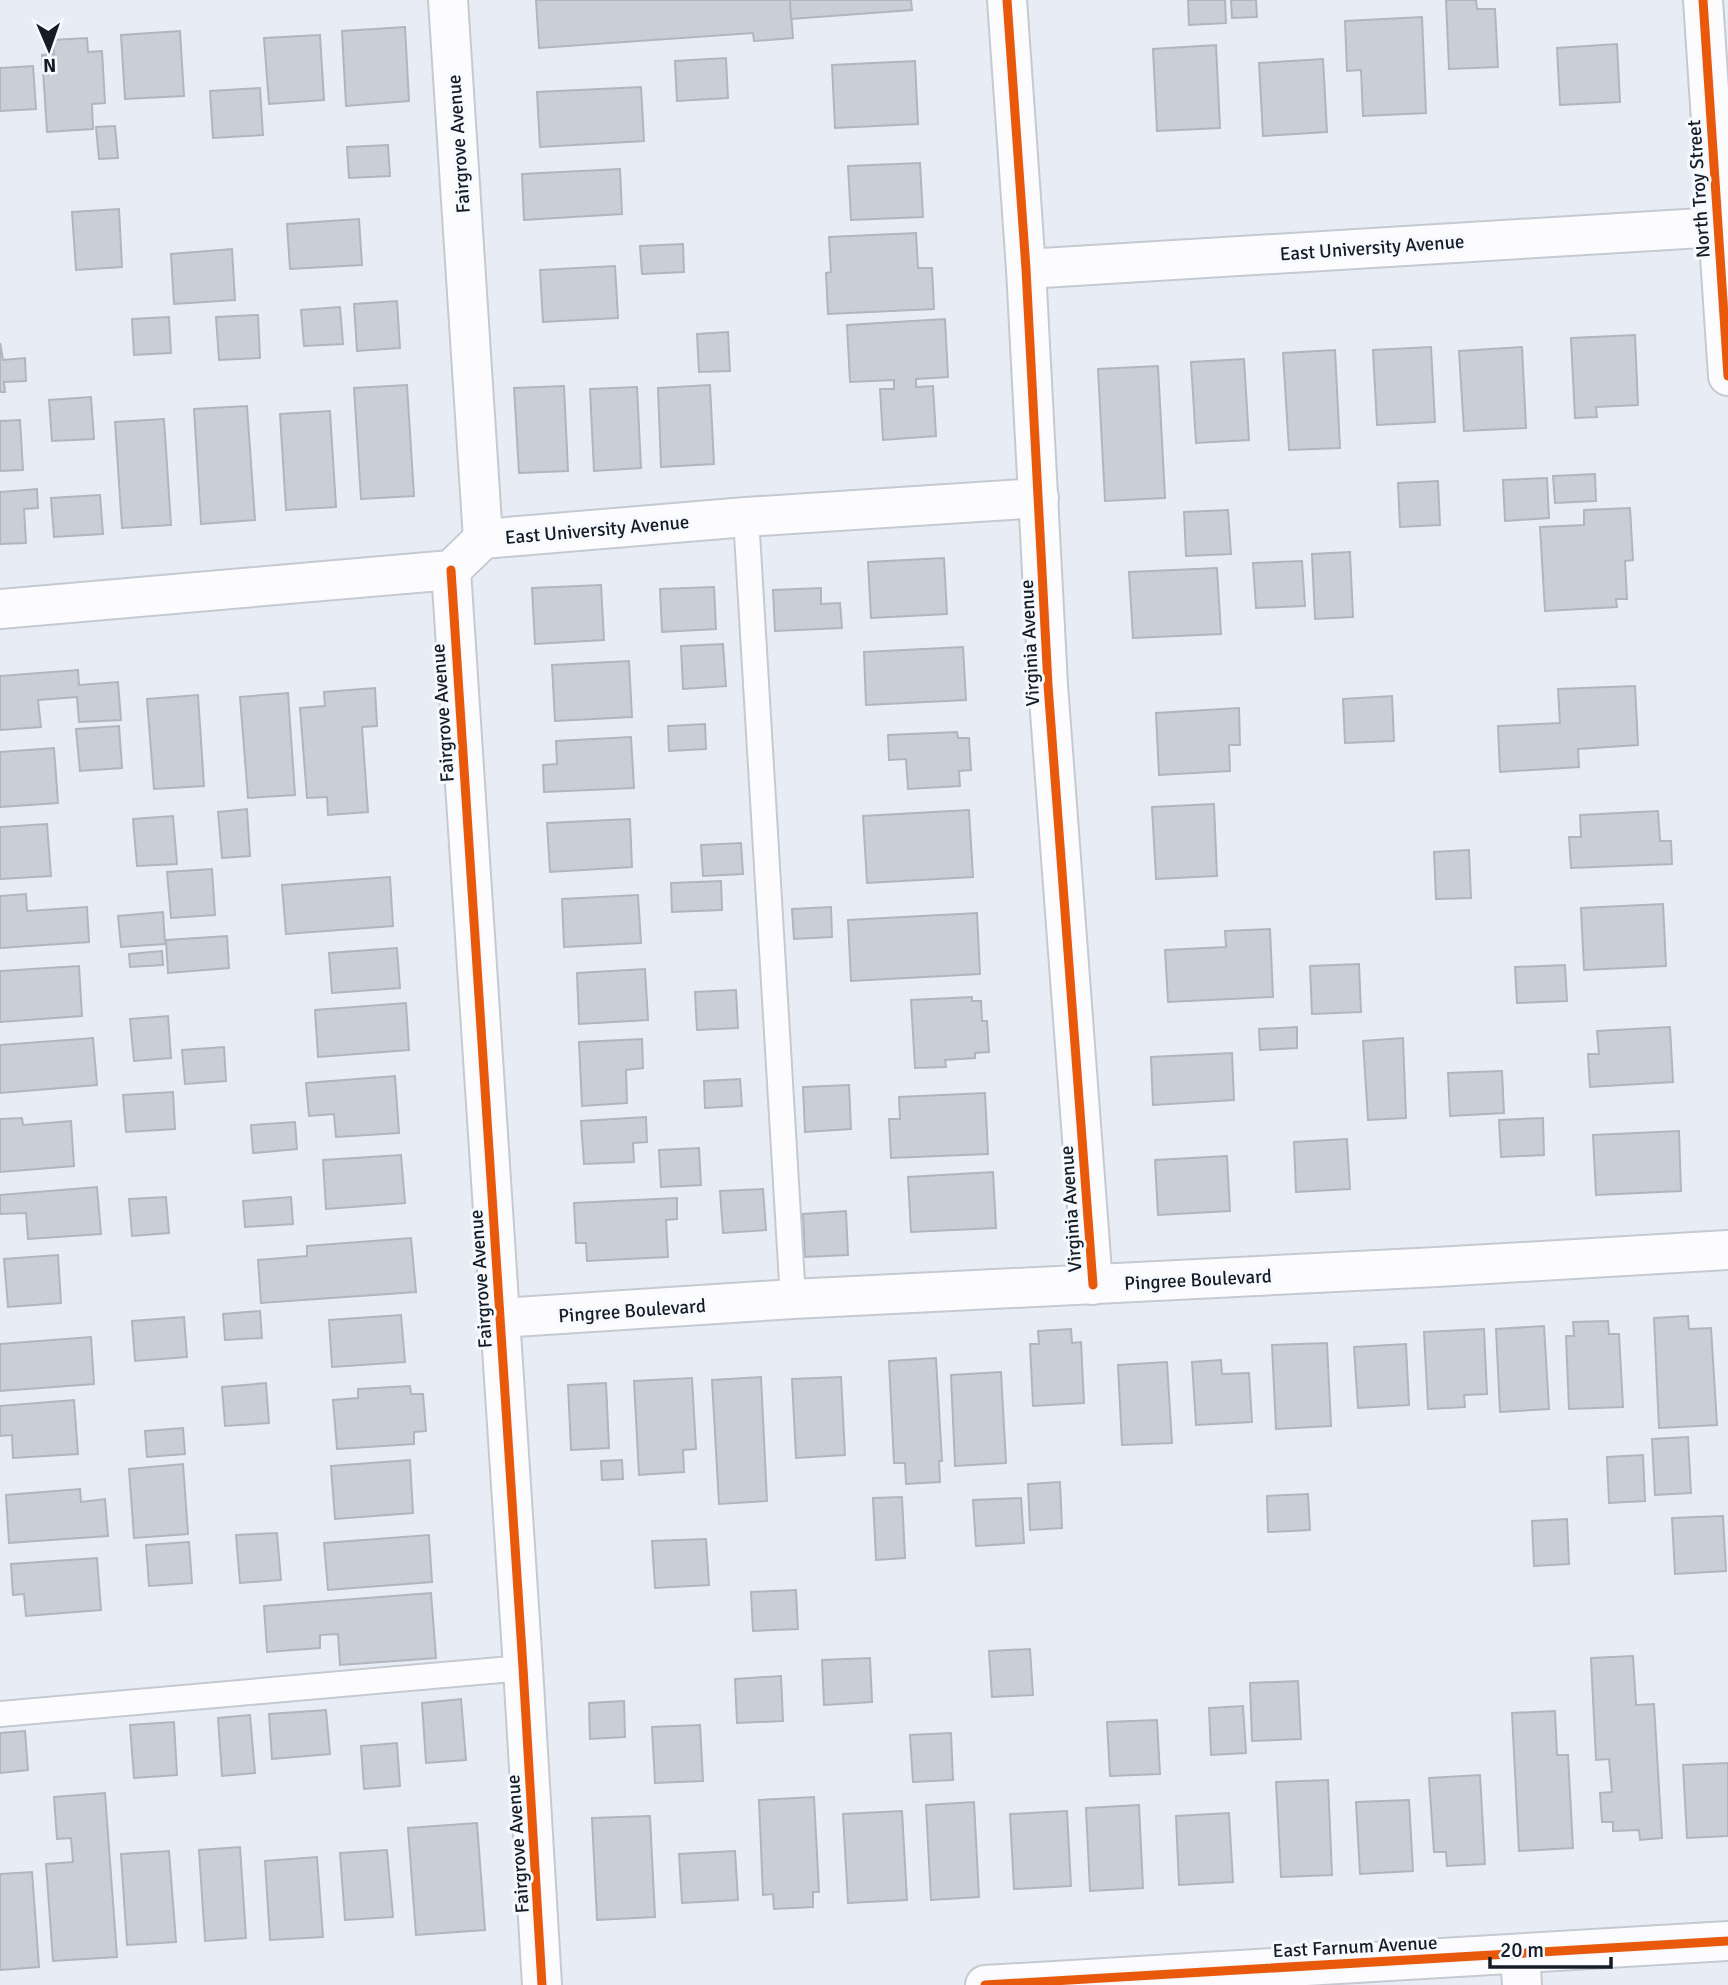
<svg xmlns="http://www.w3.org/2000/svg" width="1728" height="1985" viewBox="0 0 1728 1985" font-family="Signika,sans-serif">
  <rect width="100%" height="100%" fill="#e8edf5"/>
  <g fill="#cacfd7" stroke="#b1b6be" stroke-width="2">
    <path d="M536,0H790L793,38L754,41L753,33L539,48Z"/>
    <path d="M790,0H911L912,10L791,19Z"/>
    <path d="M1188,0H1225L1226,23L1189,25Z"/>
    <path d="M1231,0H1256L1257,17L1232,18Z"/>
    <path d="M1446,0H1476L1477,9H1495L1498,67L1449,69Z"/>
    <path d="M1422,17L1426,113L1363,116L1361,70L1347,71L1345,21Z"/>
    <path d="M405,27L409,101L346,106L342,31Z"/>
    <path d="M180,31L184,96L125,99L121,35Z"/>
    <path d="M320,35L324,100L269,104L264,38Z"/>
    <path d="M87,38L88,52L102,51L105,103L92,104L93,129L47,132L42,55L54,54L53,40Z"/>
    <path d="M1617,44L1620,102L1560,105L1557,48Z"/>
    <path d="M1216,45L1220,128L1157,131L1153,49Z"/>
    <path d="M726,58L728,98L677,101L675,61Z"/>
    <path d="M1323,59L1327,132L1263,136L1259,63Z"/>
    <path d="M915,61L918,124L835,128L832,65Z"/>
    <path d="M33,66L36,109L0,111V68Z"/>
    <path d="M641,87L644,141L540,147L537,92Z"/>
    <path d="M260,88L263,135L213,138L210,91Z"/>
    <path d="M115,126L118,158L99,159L96,127Z"/>
    <path d="M388,145L390,176L349,178L347,147Z"/>
    <path d="M920,163L923,217L851,220L848,166Z"/>
    <path d="M620,169L622,214L524,220L522,174Z"/>
    <path d="M119,209L122,267L76,270L72,212Z"/>
    <path d="M359,219L362,265L290,269L287,224Z"/>
    <path d="M916,233L918,268H932L934,309L828,314L826,273L831,272L829,237Z"/>
    <path d="M683,244L684,272L642,274L640,246Z"/>
    <path d="M232,249L235,300L174,304L171,254Z"/>
    <path d="M615,266L618,318L543,322L540,270Z"/>
    <path d="M397,301L400,348L357,351L354,304Z"/>
    <path d="M340,307L343,344L304,346L301,310Z"/>
    <path d="M258,315L260,358L219,360L216,317Z"/>
    <path d="M169,317L171,353L134,355L132,319Z"/>
    <path d="M945,319L948,377L916,379V387L933,386L936,436L883,440L880,389H894V380L850,382L847,325Z"/>
    <path d="M728,332L730,371L699,372L697,334Z"/>
    <path d="M1635,335L1638,405L1596,407L1597,417L1575,418L1571,338Z"/>
    <path d="M0,343L3,360L25,358L26,381L4,382L5,392H0Z"/>
    <path d="M1431,347L1435,422L1377,425L1373,350Z"/>
    <path d="M1522,347L1526,428L1464,431L1459,351Z"/>
    <path d="M1335,350L1340,448L1289,450L1283,353Z"/>
    <path d="M1244,359L1249,440L1196,443L1191,362Z"/>
    <path d="M1158,366L1165,498L1105,501L1098,369Z"/>
    <path d="M407,385L414,496L361,499L354,388Z"/>
    <path d="M710,385L714,464L661,467L658,388Z"/>
    <path d="M564,386L568,471L519,473L514,388Z"/>
    <path d="M637,387L641,468L594,471L590,389Z"/>
    <path d="M91,397L94,439L52,441L49,400Z"/>
    <path d="M247,406L255,520L201,524L194,409Z"/>
    <path d="M330,411L336,507L286,510L280,414Z"/>
    <path d="M164,419L171,525L122,528L115,422Z"/>
    <path d="M20,420L23,470L0,471V421Z"/>
    <path d="M1595,474L1596,501L1555,503L1553,476Z"/>
    <path d="M1547,478L1549,518L1505,521L1503,480Z"/>
    <path d="M1438,481L1440,525L1400,527L1398,483Z"/>
    <path d="M37,489L38,508L24,509L26,543L0,544V492Z"/>
    <path d="M100,495L103,534L54,537L51,498Z"/>
    <path d="M1630,508L1633,560L1625,561L1627,599H1616L1617,607L1545,611L1540,527L1584,525V510Z"/>
    <path d="M1228,510L1231,554L1186,556L1184,512Z"/>
    <path d="M1350,552L1353,617L1315,619L1312,554Z"/>
    <path d="M944,558L947,614L871,618L868,562Z"/>
    <path d="M1302,561L1305,606L1256,608L1253,563Z"/>
    <path d="M1217,568L1221,634L1133,638L1129,572Z"/>
    <path d="M601,585L604,640L535,644L532,588Z"/>
    <path d="M714,587L716,629L662,632L660,589Z"/>
    <path d="M821,588V604L840,603L842,628L775,631L773,590Z"/>
    <path d="M723,644L726,686L683,689L681,646Z"/>
    <path d="M963,647L966,700L866,705L864,652Z"/>
    <path d="M629,661L632,717L555,721L552,665Z"/>
    <path d="M78,670L79,685L118,682L121,720L79,722L77,697L38,700L41,727L0,730V676Z"/>
    <path d="M1635,686L1638,745L1578,749L1579,767L1500,772L1498,726L1560,723L1558,689Z"/>
    <path d="M375,688L377,726L362,727L368,812L328,815L327,797L307,798L300,708L325,706L324,692Z"/>
    <path d="M288,693L295,795L248,798L240,697Z"/>
    <path d="M198,695L204,786L154,789L147,699Z"/>
    <path d="M1392,696L1394,741L1345,743L1343,699Z"/>
    <path d="M1239,708L1240,745H1229L1230,771L1159,775L1156,713Z"/>
    <path d="M705,724L706,749L669,751L668,726Z"/>
    <path d="M119,726L122,768L80,771L76,729Z"/>
    <path d="M957,732L958,738H969L971,770L959,771L960,786L908,789L906,759L889,760L888,735Z"/>
    <path d="M631,737L634,788L544,792L543,765L557,764L556,741Z"/>
    <path d="M54,748L58,803L0,807V752Z"/>
    <path d="M1214,804L1217,876L1156,879L1152,807Z"/>
    <path d="M247,809L250,856L222,858L218,812Z"/>
    <path d="M969,810L973,877L867,883L863,816Z"/>
    <path d="M1658,811L1660,841H1671L1672,864L1571,868L1569,837H1581L1580,815Z"/>
    <path d="M173,816L177,864L137,866L133,819Z"/>
    <path d="M630,819L632,867L550,872L547,823Z"/>
    <path d="M47,824L51,876L0,879V827Z"/>
    <path d="M741,843L743,874L703,876L701,845Z"/>
    <path d="M1469,850L1471,898L1436,899L1434,852Z"/>
    <path d="M212,869L215,915L171,918L167,872Z"/>
    <path d="M390,877L393,926L286,934L282,885Z"/>
    <path d="M721,881L722,910L672,912L671,883Z"/>
    <path d="M26,894L27,911L87,907L89,942L0,948V896Z"/>
    <path d="M638,895L641,943L564,947L562,899Z"/>
    <path d="M1663,904L1666,966L1584,970L1581,908Z"/>
    <path d="M831,907L832,937L794,939L792,909Z"/>
    <path d="M163,912L165,944L121,947L118,916Z"/>
    <path d="M977,913L980,974L851,981L848,920Z"/>
    <path d="M1270,929L1273,997L1168,1002L1165,950L1226,947L1225,931Z"/>
    <path d="M227,936L229,968L168,973L166,940Z"/>
    <path d="M397,948L400,988L332,993L329,953Z"/>
    <path d="M162,951L163,965L130,967L129,954Z"/>
    <path d="M1359,964L1361,1012L1312,1014L1310,966Z"/>
    <path d="M1565,965L1567,1001L1517,1003L1515,967Z"/>
    <path d="M79,966L82,1016L0,1022V971Z"/>
    <path d="M645,969L648,1020L579,1024L577,973Z"/>
    <path d="M736,990L738,1028L697,1030L695,992Z"/>
    <path d="M972,997V1001H981L982,1021H987L989,1052L975,1053V1058L945,1060L946,1067L915,1068L911,1000Z"/>
    <path d="M406,1003L409,1050L318,1057L315,1010Z"/>
    <path d="M168,1016L171,1058L134,1061L130,1019Z"/>
    <path d="M1297,1027V1048L1260,1050L1259,1029Z"/>
    <path d="M1670,1027L1673,1082L1590,1087L1588,1054H1599L1597,1031Z"/>
    <path d="M93,1038L97,1085L0,1093V1045Z"/>
    <path d="M1403,1038L1406,1118L1368,1120L1363,1041Z"/>
    <path d="M642,1039L643,1068L626,1070L627,1103L582,1106L579,1042Z"/>
    <path d="M224,1047L226,1081L185,1084L182,1050Z"/>
    <path d="M1232,1053L1234,1100L1153,1105L1151,1057Z"/>
    <path d="M1502,1071L1504,1113L1450,1116L1448,1073Z"/>
    <path d="M395,1076L399,1133L336,1137L334,1114L309,1116L306,1083Z"/>
    <path d="M740,1079L742,1106L705,1108L704,1081Z"/>
    <path d="M849,1085L851,1129L805,1132L803,1087Z"/>
    <path d="M173,1092L175,1129L126,1132L123,1095Z"/>
    <path d="M985,1093L988,1154L891,1158L889,1119H900L899,1097Z"/>
    <path d="M646,1117L647,1142L633,1143L634,1162L584,1164L581,1121Z"/>
    <path d="M22,1118L23,1125L71,1121L74,1166L0,1172V1119Z"/>
    <path d="M1543,1118L1544,1155L1501,1157L1499,1120Z"/>
    <path d="M295,1122L297,1149L253,1153L251,1125Z"/>
    <path d="M1679,1131L1681,1191L1596,1195L1593,1135Z"/>
    <path d="M1347,1139L1350,1189L1296,1192L1294,1142Z"/>
    <path d="M699,1148L701,1185L661,1187L659,1150Z"/>
    <path d="M401,1155L405,1203L326,1209L323,1160Z"/>
    <path d="M1227,1156L1230,1211L1158,1215L1155,1160Z"/>
    <path d="M993,1172L996,1228L911,1232L908,1177Z"/>
    <path d="M97,1187L101,1234L28,1239L26,1213L0,1214V1195Z"/>
    <path d="M763,1189L766,1230L723,1233L720,1191Z"/>
    <path d="M166,1197L169,1233L132,1236L129,1199Z"/>
    <path d="M291,1197L293,1224L245,1227L243,1201Z"/>
    <path d="M677,1198V1219L666,1220L668,1257L587,1261L586,1243H576L574,1203Z"/>
    <path d="M846,1211L848,1255L805,1257L803,1214Z"/>
    <path d="M411,1238L416,1292L261,1303L258,1260L307,1256V1246Z"/>
    <path d="M58,1255L61,1303L8,1307L4,1259Z"/>
    <path d="M260,1311L262,1338L225,1340L223,1314Z"/>
    <path d="M401,1315L405,1362L332,1367L329,1320Z"/>
    <path d="M1688,1316L1689,1329L1711,1328L1717,1425L1659,1428L1654,1318Z"/>
    <path d="M184,1317L187,1357L135,1361L132,1321Z"/>
    <path d="M1608,1321L1609,1334H1619L1623,1407L1569,1409L1566,1336H1574L1573,1322Z"/>
    <path d="M1544,1326L1549,1409L1500,1412L1496,1329Z"/>
    <path d="M1071,1329L1072,1343L1081,1342L1084,1403L1033,1406L1030,1344H1039L1038,1331Z"/>
    <path d="M1484,1329L1487,1394L1464,1395L1465,1407L1428,1409L1424,1332Z"/>
    <path d="M91,1337L94,1384L0,1391V1344Z"/>
    <path d="M1327,1343L1331,1426L1276,1429L1272,1345Z"/>
    <path d="M1406,1344L1409,1405L1358,1408L1354,1347Z"/>
    <path d="M936,1358L942,1461H939L940,1482L906,1484L905,1463H894L889,1361Z"/>
    <path d="M1221,1360L1222,1374L1249,1373L1252,1422L1196,1425L1192,1362Z"/>
    <path d="M1167,1362L1172,1443L1122,1445L1118,1365Z"/>
    <path d="M1001,1372L1006,1463L955,1466L951,1375Z"/>
    <path d="M761,1377L767,1501L719,1504L712,1380Z"/>
    <path d="M841,1377L845,1455L796,1458L792,1379Z"/>
    <path d="M692,1378L696,1449L683,1450L684,1472L639,1475L634,1381Z"/>
    <path d="M266,1383L269,1423L225,1426L222,1387Z"/>
    <path d="M606,1383L609,1448L571,1450L568,1385Z"/>
    <path d="M410,1386L411,1394H423L426,1431L414,1432V1444L337,1449L333,1400L358,1398V1389Z"/>
    <path d="M74,1400L78,1454L13,1458L12,1435L0,1436V1406Z"/>
    <path d="M183,1428L185,1454L147,1457L145,1431Z"/>
    <path d="M1688,1437L1691,1493L1655,1495L1652,1439Z"/>
    <path d="M1643,1455L1645,1501L1609,1503L1607,1457Z"/>
    <path d="M410,1460L413,1513L335,1519L331,1466Z"/>
    <path d="M622,1460L623,1479L602,1480L601,1461Z"/>
    <path d="M183,1464L188,1534L134,1538L129,1469Z"/>
    <path d="M1060,1482L1062,1528L1030,1530L1028,1484Z"/>
    <path d="M80,1489L81,1502L105,1499L108,1536L9,1543L6,1495Z"/>
    <path d="M1308,1494L1310,1530L1268,1532L1267,1496Z"/>
    <path d="M902,1497L905,1558L876,1560L873,1498Z"/>
    <path d="M1021,1498L1024,1543L976,1546L973,1500Z"/>
    <path d="M1723,1516L1726,1571L1675,1574L1672,1518Z"/>
    <path d="M1567,1519L1569,1564L1534,1566L1532,1521Z"/>
    <path d="M277,1533L281,1580L240,1583L236,1535Z"/>
    <path d="M429,1535L432,1582L328,1590L324,1543Z"/>
    <path d="M706,1539L709,1585L655,1588L652,1541Z"/>
    <path d="M189,1542L192,1583L149,1586L146,1545Z"/>
    <path d="M97,1558L101,1610L26,1616L24,1594L13,1595L11,1564Z"/>
    <path d="M796,1590L798,1629L753,1631L751,1592Z"/>
    <path d="M431,1593L436,1658L340,1665L338,1634L320,1635V1648L267,1652L264,1606Z"/>
    <path d="M1030,1649L1033,1695L992,1697L989,1651Z"/>
    <path d="M1633,1656L1636,1705L1654,1704L1662,1838L1640,1840L1639,1830L1613,1831V1822H1602L1600,1793L1612,1792L1609,1759L1596,1760L1591,1658Z"/>
    <path d="M870,1658L872,1702L824,1705L822,1660Z"/>
    <path d="M781,1676L783,1721L737,1723L735,1679Z"/>
    <path d="M1298,1681L1301,1739L1252,1741L1250,1683Z"/>
    <path d="M461,1699L466,1760L426,1763L422,1703Z"/>
    <path d="M624,1701L625,1737L590,1739L589,1703Z"/>
    <path d="M1243,1706L1246,1753L1211,1755L1209,1708Z"/>
    <path d="M326,1710L330,1754L272,1759L269,1714Z"/>
    <path d="M1555,1711L1557,1755H1568L1573,1848L1519,1851L1512,1713Z"/>
    <path d="M250,1715L255,1773L222,1776L218,1718Z"/>
    <path d="M1157,1720L1160,1774L1110,1776L1107,1722Z"/>
    <path d="M174,1722L177,1775L134,1778L130,1725Z"/>
    <path d="M700,1725L703,1781L655,1783L652,1727Z"/>
    <path d="M25,1731L28,1770L0,1773V1733Z"/>
    <path d="M951,1733L953,1780L913,1782L910,1735Z"/>
    <path d="M397,1743L400,1786L364,1789L361,1746Z"/>
    <path d="M1728,1763V1836L1687,1838L1683,1765Z"/>
    <path d="M1480,1775L1485,1864L1447,1866L1446,1852H1434L1429,1778Z"/>
    <path d="M1328,1780L1332,1875L1281,1877L1276,1782Z"/>
    <path d="M105,1793L117,1957L53,1961L46,1864L73,1862L71,1838L57,1839L54,1797Z"/>
    <path d="M814,1797L819,1892H813V1907L774,1909L773,1894L763,1895L759,1800Z"/>
    <path d="M1409,1800L1413,1871L1360,1874L1356,1802Z"/>
    <path d="M974,1802L979,1897L931,1900L926,1805Z"/>
    <path d="M1139,1805L1143,1888L1090,1891L1086,1808Z"/>
    <path d="M902,1811L907,1900L848,1903L843,1814Z"/>
    <path d="M1067,1811L1071,1886L1014,1889L1010,1814Z"/>
    <path d="M1229,1813L1233,1882L1179,1885L1176,1816Z"/>
    <path d="M650,1816L655,1917L597,1920L592,1818Z"/>
    <path d="M477,1823L485,1930L416,1935L408,1828Z"/>
    <path d="M240,1847L246,1938L205,1941L199,1850Z"/>
    <path d="M387,1850L393,1917L345,1920L340,1853Z"/>
    <path d="M169,1851L176,1942L127,1945L121,1854Z"/>
    <path d="M735,1851L738,1900L682,1903L679,1854Z"/>
    <path d="M317,1857L323,1937L270,1940L265,1861Z"/>
    <path d="M32,1872L39,1967L0,1970V1874Z"/>
  </g>
  <g fill="none" stroke-linecap="round" stroke-linejoin="round">
    <defs>
      <g id="lane">
        <path d="M746,517L793,1299"/>
        <path d="M0,1714L523,1668"/>
      </g>
      <g id="street">
        <path d="M448,0L483,539"/>
        <path d="M1007,0L1026,269L1048,685L1093,1285"/>
        <path d="M1703,0L1728,376"/>
        <path d="M1026,269L1718,227"/>
        <path d="M451,570L523,1668L542,1985"/>
        <path d="M0,609L451,570L483,539L746,517L1039,498"/>
        <path d="M501,1318L793,1299L1437,1267L1728,1250"/>
        <path d="M1520,1954L1522,1985"/>
        <path d="M985,1985L1728,1941"/>
      </g>
    </defs>
    <use href="#lane" stroke="#c5cad2" stroke-width="28"/>
    <use href="#street" stroke="#c5cad2" stroke-width="42"/>
    <use href="#lane" stroke="#fcfcfe" stroke-width="24"/>
    <use href="#street" stroke="#fcfcfe" stroke-width="38"/>
    <defs>
      <g id="cycleway">
        <path d="M1007,0L1026,269L1048,685L1093,1285"/>
        <path d="M1703,0L1728,376"/>
        <path d="M451,570L523,1668L542,1985"/>
        <path d="M985,1985L1728,1941"/>
      </g>
    </defs>
    <use href="#cycleway" stroke="#f6f9fe" stroke-width="13"/>
    <use href="#cycleway" stroke="#e8590c" stroke-width="9"/>
  </g>
  <g text-anchor="middle" stroke-width="6" stroke-linejoin="round" paint-order="stroke">
    <g font-size="19" fill="#161c25" stroke="#f6f9fe">
      <text transform="translate(458 144) rotate(-94)" y="7">Fairgrove Avenue</text>
      <text transform="translate(1698 189) rotate(-94)" y="7">North Troy Street</text>
      <text transform="translate(1372 247) rotate(-4)" y="7">East University Avenue</text>
      <text transform="translate(597 529) rotate(-5)" y="7">East University Avenue</text>
      <text transform="translate(1029 643) rotate(-93)" y="7">Virginia Avenue</text>
      <text transform="translate(442 713) rotate(-94)" y="7">Fairgrove Avenue</text>
      <text transform="translate(1070 1209) rotate(-94)" y="7">Virginia Avenue</text>
      <text transform="translate(480 1279) rotate(-94)" y="7">Fairgrove Avenue</text>
      <text transform="translate(1198 1279) rotate(-3)" y="7">Pingree Boulevard</text>
      <text transform="translate(632 1310) rotate(-4)" y="7">Pingree Boulevard</text>
      <text transform="translate(517 1844) rotate(-94)" y="7">Fairgrove Avenue</text>
      <text transform="translate(1355 1946) rotate(-3)" y="7">East Farnum Avenue</text>
    </g>
  </g>
  <g transform="translate(49 49) rotate(178)" stroke="#f6f9fe" stroke-width="5" paint-order="stroke">
  <path d="M0-5L12 26L0 18L-12 26Z" fill="#161c25"/>
  <text y="-10" font-size="19" font-weight="bold" text-anchor="middle" fill="#161c25">N</text>
  </g>
  <path d="M1490 1957v10h121v-10" fill="none" stroke="#161c25" stroke-width="3.5"/>
  <text x="1500" y="1957" font-size="21" fill="#161c25" stroke="#f6f9fe" stroke-width="5" paint-order="stroke">20 m</text>
</svg>
